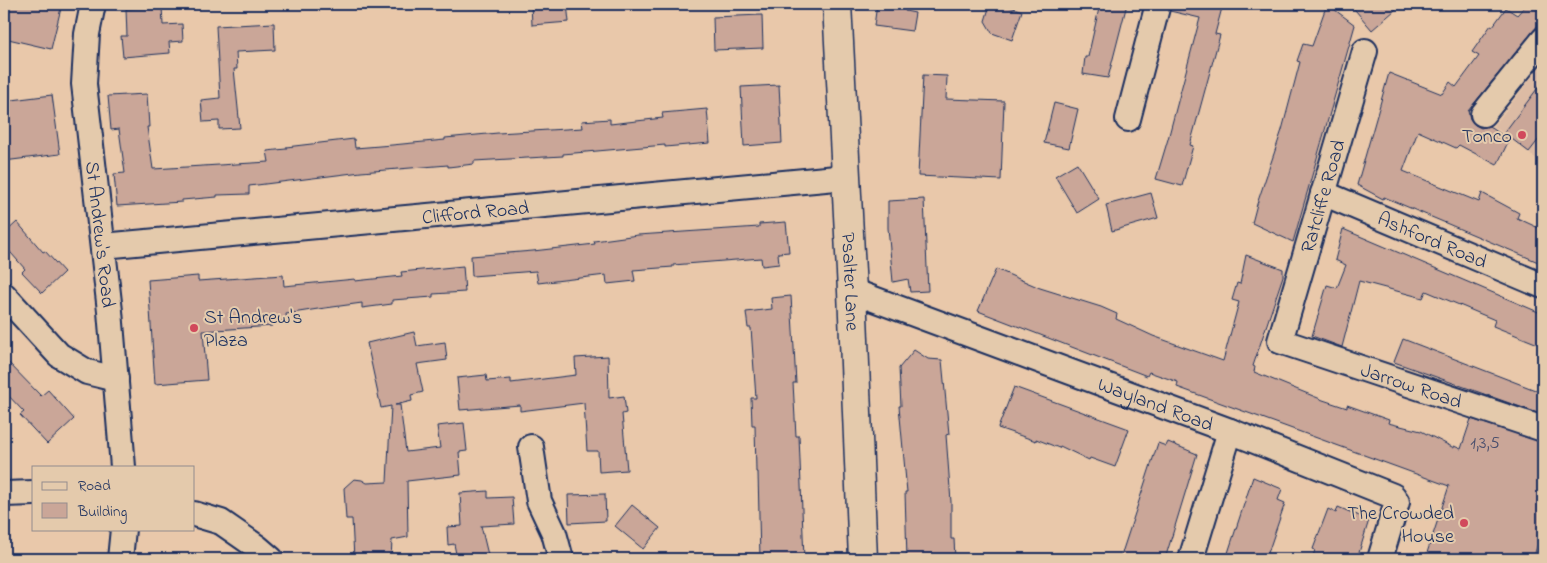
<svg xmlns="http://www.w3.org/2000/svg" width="1547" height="563" viewBox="0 0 1547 563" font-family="'Indie Flower',sans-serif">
  <rect width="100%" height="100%" fill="#e9c8aa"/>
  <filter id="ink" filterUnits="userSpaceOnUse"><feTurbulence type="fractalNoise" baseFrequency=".02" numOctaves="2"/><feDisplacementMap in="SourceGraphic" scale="10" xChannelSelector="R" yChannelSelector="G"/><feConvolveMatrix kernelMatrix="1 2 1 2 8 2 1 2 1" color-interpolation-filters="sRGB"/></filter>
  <g filter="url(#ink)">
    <path fill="#dcbba4" d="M1543,63V164L1504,133L1493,127Z"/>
    <g fill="#caa698" stroke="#1b2f5e">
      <path d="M7,4H62L51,49L4,38V18Z"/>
      <path d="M531,4H567L569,22L532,25Z"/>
      <path d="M877,4H906L905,11L915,13L912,31L874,26Z"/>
      <path d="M997,4H1002L1022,11L1012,40L992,33L985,21L989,8L995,9Z"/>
      <path d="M1100,4H1127L1108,78L1083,74L1085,57H1088Z"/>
      <path d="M1171,4H1223L1215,34L1220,35L1190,145L1193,146L1182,186L1156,179L1168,139L1200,18L1170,11Z"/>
      <path d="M1327,4L1355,25L1293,242L1252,223L1257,204L1282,130L1300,62L1297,61L1303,44L1312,46Z"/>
      <path d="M1350,4H1402L1372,30Z"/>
      <path d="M1527,4H1530L1543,14V19L1468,111L1470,119L1475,125L1481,128L1489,126L1509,140L1497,165L1459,145L1456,148L1418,131L1403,171L1479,202L1482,193L1519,213L1517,218L1543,230V264L1384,197L1383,199L1357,185L1389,73L1442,94L1450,82L1456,87L1479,56L1472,52L1491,25L1493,26L1506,8L1517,15Z"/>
      <path d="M162,7L163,25L182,24L183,41L169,42L170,53L123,57L121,36H127L126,9Z"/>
      <path d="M762,15L763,48L714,50L713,17Z"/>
      <path d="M274,23L275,50L236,52L237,69H234L240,128L219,129V121L203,122L201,100L220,98L216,26Z"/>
      <path d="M923,75L947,76L946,99L1004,101L1001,180L918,176Z"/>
      <path d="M1543,81V134L1529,152L1504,133Z"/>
      <path d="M779,85L782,143L744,146L741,87Z"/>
      <path d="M147,94L149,127H147L153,169L269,162L267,151L286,149V147L354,139L355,148L392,145L445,140V138L498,133L583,128L582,121L610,119V124L663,118L662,113L707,109L710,143L665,147V145L563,154V156L474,161V164L448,167V165L361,172L249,186V194L217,195V197L182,200V202L117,206L114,174L125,173L119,129L111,130L108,96Z"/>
      <path d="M52,95L60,154L4,161V101Z"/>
      <path d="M1054,103L1078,109L1069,148L1044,143Z"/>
      <path d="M1077,163L1099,199L1077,213L1055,176Z"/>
      <path d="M1151,193L1158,218L1112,231L1106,205Z"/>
      <path d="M924,199L928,291L910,292L908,279L893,282L888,228V201Z"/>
      <path d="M17,222L43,252L45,251L64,272L42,293L22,272L25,269L4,245V234Z"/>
      <path d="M786,222L789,252L778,253L779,264L762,266L761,258L673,265V267L633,270L635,281L607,284L606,275L538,283L536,271L472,276L471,256L533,251L595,244L594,241L638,235L759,227V224Z"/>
      <path d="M1343,229L1543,314V346L1493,326L1495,320L1426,291L1423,298L1359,281L1342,347L1312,336L1327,285L1337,288L1346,265L1335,260Z"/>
      <path d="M1246,255L1283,269V276L1253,366L1255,367L1254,372L1323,400L1347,408V405L1389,420L1388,423L1421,431L1454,448V446L1461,449L1471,419L1543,442V528L1533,559H1425L1449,486L1177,387L1178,382L1149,372L1147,376L978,311L996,269L1040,288L1101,307L1117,314L1116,319L1153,336L1223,361L1239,302L1232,300L1237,283L1240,284Z"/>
      <path d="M463,266L465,292L433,294V297L392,300V304L362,308V303L318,309L286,314L287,321L272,322V326L203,331L207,380L155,384L148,280L198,276V281L283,275L284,286L355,279V281L402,276L401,272Z"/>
      <path d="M791,296L796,383H793L796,436H799L804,559H760L758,472H756L755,425H752L751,398H756L751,328H748L746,312L772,309L771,298Z"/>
      <path d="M414,332L417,346L445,342L447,360L417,364L423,392L411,395L412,401L395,405H400L406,452L440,448L437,426L464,423L467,451L459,452L461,475L407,481L408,537L392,540L391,559H354L352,519H346L344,488L354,479L362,480L367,483L387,482L391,406L381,408L367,343Z"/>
      <path d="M1403,339L1543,393V415L1394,362Z"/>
      <path d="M914,350L928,359L942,360L949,434L946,435L951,502V539H954L955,559H907L905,492H907L899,406H901L899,368Z"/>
      <path d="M608,356L609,398L624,396L626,413L622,414L627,470L599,472L598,451H587L584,403L520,411V405L460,410L457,378L486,375L487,381L511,379V383L576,375L575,358Z"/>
      <path d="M4,358L41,396L48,390L74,419L47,444L20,415L24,412L4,391Z"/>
      <path d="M1014,387L1129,429L1115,467L1090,458L1089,460L1060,446L1059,448L1036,439V441L998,428Z"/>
      <path d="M1168,442L1197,454L1165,559H1120L1158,443L1166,446Z"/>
      <path d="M1253,477L1282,489L1278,500L1285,503L1266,559H1226Z"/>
      <path d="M488,491V498L512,497L514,524L481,526L489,559H457L454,544L448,545L447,527L462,526L460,493Z"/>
      <path d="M605,494L606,521L569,523L568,495Z"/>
      <path d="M632,505L660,528L643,549L615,526Z"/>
      <path d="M1338,507L1369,520L1357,559H1312L1315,550L1313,549L1328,509L1336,513Z"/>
    </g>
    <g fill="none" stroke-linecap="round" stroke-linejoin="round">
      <defs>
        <g id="minor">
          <path id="s1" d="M93,4L87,34L84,84L110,311L123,467"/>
          <path id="s2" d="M1365,51L1280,341L1543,429"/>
          <path d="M1483,114L1543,40"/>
          <path d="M1128,119L1158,4"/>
          <path id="s3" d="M1323,193L1543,286"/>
          <path id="s4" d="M103,246L847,177"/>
          <path id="s5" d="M852,291L1230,431L1393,496L1397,502L1380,559"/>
          <path d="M4,295L59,355L87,372L116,379"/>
          <path d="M531,447L539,501L554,533L561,559"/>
          <path d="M4,494L34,493"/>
          <path d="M194,514L221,522L257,547L271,559"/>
          <path d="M120,559L123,529"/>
          <path d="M1191,559L1230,431"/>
        </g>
        <g id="tertiary">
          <path id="s6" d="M837,4L852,291L863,559"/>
        </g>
      </defs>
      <use href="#minor" stroke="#1b2f5e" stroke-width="28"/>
      <use href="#tertiary" stroke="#1b2f5e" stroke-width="31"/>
      <use href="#minor" stroke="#e4caac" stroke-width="24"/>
      <use href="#tertiary" stroke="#e4caac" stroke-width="28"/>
    </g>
  </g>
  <g fill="#d1495b" stroke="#e4caac" stroke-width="2">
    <circle cx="1522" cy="135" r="5"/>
    <circle cx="194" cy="328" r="5"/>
    <circle cx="1464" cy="523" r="5"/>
  </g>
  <g text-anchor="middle" stroke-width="4" stroke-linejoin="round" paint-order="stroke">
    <g font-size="18" fill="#474d6c">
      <text x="1485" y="448">1,3,5</text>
    </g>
    <g font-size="20" fill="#1b2f5e" stroke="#e4caac" text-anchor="end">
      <text x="1512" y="142">Tonco</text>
      <text x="204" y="323" text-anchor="start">St Andrew's<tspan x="204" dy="23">Plaza</tspan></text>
      <text x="1454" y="519">The Crowded<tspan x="1454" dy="23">House</tspan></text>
    </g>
    <g font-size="20" fill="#1b2f5e" stroke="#e4caac">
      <text transform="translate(1322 196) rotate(-74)" y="7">Ratcliffe Road</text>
      <text dy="7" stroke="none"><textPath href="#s4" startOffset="374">Clifford Road</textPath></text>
      <text dy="7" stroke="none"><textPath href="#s1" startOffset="232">St Andrew's Road</textPath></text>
      <text dy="7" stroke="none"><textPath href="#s3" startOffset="119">Ashford Road</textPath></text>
      <text dy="7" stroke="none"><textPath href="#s6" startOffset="278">Psalter Lane</textPath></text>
      <text dy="7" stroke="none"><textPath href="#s2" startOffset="441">Jarrow Road</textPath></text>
      <text dy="7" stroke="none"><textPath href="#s5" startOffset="324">Wayland Road</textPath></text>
    </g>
  </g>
  <rect width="1547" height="563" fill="none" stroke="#e4caac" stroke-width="20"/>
  <rect x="10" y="10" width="1527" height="543" fill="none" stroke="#1b2f5e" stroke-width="2" filter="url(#ink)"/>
  <rect x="32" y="466" width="162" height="65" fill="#e4caac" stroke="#948c8d"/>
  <rect x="42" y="482" width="25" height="8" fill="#e4caac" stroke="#948c8d"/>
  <text x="78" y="490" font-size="15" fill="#1b2f5e">Road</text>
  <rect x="42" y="503" width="25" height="15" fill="#caa698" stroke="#948c8d"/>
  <text x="78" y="516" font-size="15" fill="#1b2f5e">Building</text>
</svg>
